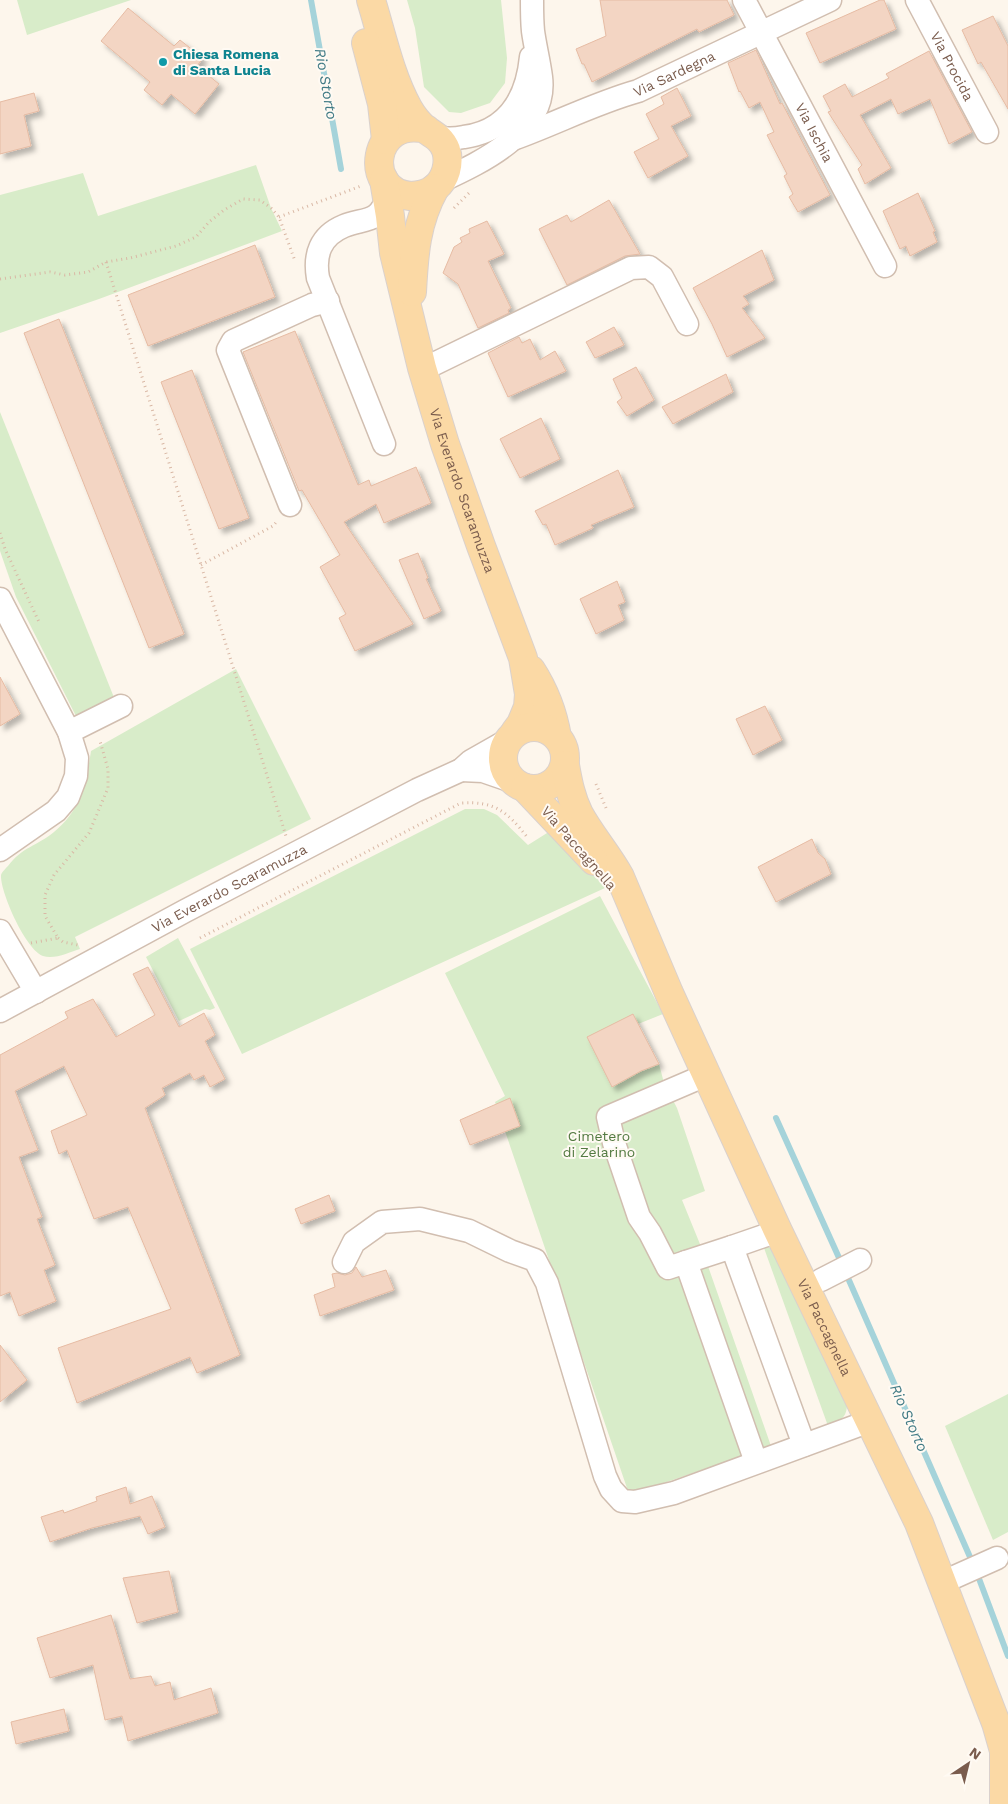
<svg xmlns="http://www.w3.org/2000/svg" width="1008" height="1804" viewBox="0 0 1008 1804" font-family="'Work Sans',sans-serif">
  <defs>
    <filter id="shadow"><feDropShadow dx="4.5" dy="4.5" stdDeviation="2.5" flood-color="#0004"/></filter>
  </defs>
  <rect width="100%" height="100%" fill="#fdf6ec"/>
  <g fill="#d8ecc9">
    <path d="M17,0H131L27,35Z"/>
    <path d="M407,0H501L507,58L505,83L490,103L461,113L449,112L424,87L415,28Z"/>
    <path d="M256,165L271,208L282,231L99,299L0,333V195L83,173L98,216Z"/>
    <path d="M0,412L115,700L78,720L16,597L0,551Z"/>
    <path d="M236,669L311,819L75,937L80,949C70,952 54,960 43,956C26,950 0,892 1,875C2,872 6,868 8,866C22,847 37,846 54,832C81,810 86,784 91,751Z"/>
    <path d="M465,809H484L497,815L528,845L555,828L605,888L242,1054L190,949Z"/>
    <path d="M600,896L663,1014L638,1024L659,1064L664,1083L677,1108L705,1191L682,1200L702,1249L771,1446L632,1494L628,1491L495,1102L505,1096L445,973Z"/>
    <path d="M178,938L215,1008L210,1010L205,1009L179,1021L146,957Z"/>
    <path d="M768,1247L772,1248L847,1406C846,1419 839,1421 828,1426L764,1248Z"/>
    <path d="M1008,1394V1532L993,1540L945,1426Z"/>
  </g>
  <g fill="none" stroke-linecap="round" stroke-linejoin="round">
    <g stroke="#a5d3da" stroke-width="6">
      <path d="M311,0L341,169"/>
      <path d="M776,1118L840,1260"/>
      <path d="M848,1278L970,1557"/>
      <path d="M978,1576L1008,1656"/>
    </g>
  </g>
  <g fill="#f3d5c3" stroke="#e6bba3" filter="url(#shadow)">
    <path d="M600,0H727L734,15L699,32L697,29L592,82L584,64H582L576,49L606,36Z"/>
    <path d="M880,0H884L896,29L820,63L806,33Z"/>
    <path d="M128,8L174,46L180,40L203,58L197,66L219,84L195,114L171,94L162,105L144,90L150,82L101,41Z"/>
    <path d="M993,16L1008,46V109L981,62L978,64L962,30Z"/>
    <path d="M756,50L780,104L782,103L830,195L798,212L789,197L793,194L784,176L787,174L767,135L774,132L760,102L749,108L740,91L739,92L728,63Z"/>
    <path d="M929,51L972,132L949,144L930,99L898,114L891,99L860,115L891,168L865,184L858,169L862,165L828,112L831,111L823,96L845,84L852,97L889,78L886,74Z"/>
    <path d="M677,88L691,116L671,126L688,156L648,178L634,152L659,139L646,114L664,104L661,97Z"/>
    <path d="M34,93L39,111L24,115L31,146L0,154V102Z"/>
    <path d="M918,193L935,231L933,232L937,242L910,256L906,246L900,249L883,211Z"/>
    <path d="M609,200L640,254L625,256L567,285L539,229L567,215L571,222Z"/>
    <path d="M487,221L504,254L488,261L511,308L508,310L509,313L478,328L458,284L443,273L454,247L462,242L460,238L470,233L469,229Z"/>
    <path d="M255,245L275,297L148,346L128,295Z"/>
    <path d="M762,250L774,280L743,296L749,304L742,308L765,338L727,357L712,324L693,288Z"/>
    <path d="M59,319L184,634L149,648L24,333Z"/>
    <path d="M614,327L624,345L595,358L586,342Z"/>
    <path d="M295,331L358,485L369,480L371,486L416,467L431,503L384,523L376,504L344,522L413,624L355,651L339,618L346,614L320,567L340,555L302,490L299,491L243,352Z"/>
    <path d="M519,337L522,343L530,339L540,360L555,351L566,371L508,397L488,353Z"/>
    <path d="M636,367L654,400L627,416L617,402L622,398L613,379Z"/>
    <path d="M192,370L249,518L219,529L161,382Z"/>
    <path d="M726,374L733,392L673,424L662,407Z"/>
    <path d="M541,418L560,459L520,478L500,439Z"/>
    <path d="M618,470L634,507L591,525L593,528L555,545L546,524L543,525L535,511Z"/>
    <path d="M418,553L428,578L426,579L441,611L424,619L399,560Z"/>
    <path d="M617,581L625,602L618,605L624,620L596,634L580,599Z"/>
    <path d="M0,677L20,714L0,726Z"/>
    <path d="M765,706L782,740L753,755L736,719Z"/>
    <path d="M812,839L818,853L825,859L831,874L776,902L758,867Z"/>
    <path d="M148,967L179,1027L204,1013L215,1035L205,1041L225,1079L210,1087L204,1075L194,1080L190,1073L162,1088L165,1095L145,1108L240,1355L197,1373L190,1357L77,1403L58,1348L171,1309L128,1207L94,1219L67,1150L59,1154L51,1131L87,1115L64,1066L15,1091L38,1150L19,1157L42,1217L37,1219L55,1265L44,1270L56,1301L19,1316L10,1292L0,1296V1055L68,1018L65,1012L93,999L116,1037L155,1015L133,974Z"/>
    <path d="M633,1014L659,1064L641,1071L612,1087L587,1037Z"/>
    <path d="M510,1098L520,1126L470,1145L460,1120Z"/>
    <path d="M329,1195L335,1211L301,1224L295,1209Z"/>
    <path d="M356,1267L362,1277L386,1270L394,1290L320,1316L314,1295L335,1287L332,1274L337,1273L345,1275L352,1273Z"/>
    <path d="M0,1345L27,1380L0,1402Z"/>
    <path d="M126,1487L130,1504L152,1496L165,1527L148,1534L140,1516L92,1528L50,1542L41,1517L63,1510L64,1513L97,1501L96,1497Z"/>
    <path d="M169,1571L178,1612L137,1623L123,1578Z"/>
    <path d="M111,1615L130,1679L151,1676L155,1686L170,1682L174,1700L211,1688L218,1713L128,1741L122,1716L105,1720L93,1665L50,1678L37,1638Z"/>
    <path d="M64,1709L69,1731L16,1744L11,1722Z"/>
  </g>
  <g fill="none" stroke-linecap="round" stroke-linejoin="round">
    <defs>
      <g id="minor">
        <path id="s1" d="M744,0L885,266"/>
        <path id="s2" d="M917,0L987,132"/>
        <path d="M434,134C442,140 454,139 464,137C508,131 527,98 531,57"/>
        <path id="s3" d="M513,139C555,124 595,103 638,91L830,0"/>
        <path d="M441,181C482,162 548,131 541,77C539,61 535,46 533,31C532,21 532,10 532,0"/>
        <path d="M422,368L434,364L631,268L649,267L662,277L687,324"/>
        <path d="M384,444L318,278C314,255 320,236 344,226C363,218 379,224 387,198"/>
        <path d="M290,505L228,350L233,341L312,305L328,301"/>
        <path d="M0,599L69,732L77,758L76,776L68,797L56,811L0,850"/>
        <path d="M69,732L121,706"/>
        <path d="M461,770L483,771L512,781"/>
        <path d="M0,931L36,992"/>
        <path id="s4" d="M0,1011L185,911L417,790L461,770L471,761L508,740"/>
        <path d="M778,1231L732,1247L804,1445"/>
        <path d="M732,1247L686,1262L756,1462"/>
        <path d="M344,1262L354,1242L382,1222L420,1219L469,1231L510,1251L535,1260L547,1283L605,1476L611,1489L622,1501L635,1502L674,1493L870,1421"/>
        <path d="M686,1262L668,1268L650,1233L639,1217L614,1143L608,1117L706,1075"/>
        <path d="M821,1280L860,1260"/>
        <path d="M941,1583L997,1558"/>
      </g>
      <g id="major">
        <path d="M371,0C382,36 390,75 408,108C412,115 419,124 425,129C434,135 442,139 446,150C450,163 446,179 435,188C428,194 419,196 410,196C362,191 372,116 426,129"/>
        <path d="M366,43L382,104L386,140"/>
        <path id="s5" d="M384,180L390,216L394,253L422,368L445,444L481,546L523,658L529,694L528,707L521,724L515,732"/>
        <path d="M412,292C414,254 416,222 435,188"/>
        <path d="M531,670C544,690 553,713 557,737"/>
        <circle cx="534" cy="758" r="31"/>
        <path id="s6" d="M565,765C568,782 571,798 579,814C591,836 608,855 620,877L669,993L778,1231L919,1523L996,1723L1004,1751V1804"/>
        <path d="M525,788L594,861"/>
      </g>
    </defs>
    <use href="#minor" stroke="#d1beb0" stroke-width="25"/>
    <use href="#major" stroke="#dad1cd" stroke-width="30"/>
    <g stroke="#d9b8a5" stroke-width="3" stroke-dasharray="1 4" stroke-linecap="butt">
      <path d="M454,208L469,193"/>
      <path d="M279,217L361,186"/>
      <path d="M106,262L286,836"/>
      <path d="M0,279L50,272L65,275L88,272L106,262L130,258L176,246L196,237L209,222L224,210L243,199L260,200L271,208L279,217L295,261"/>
      <path d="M0,533L5,549L39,622"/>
      <path d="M201,565L273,526L278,520"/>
      <path d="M596,784L606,808"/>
      <path d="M58,938L63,942L78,945"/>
      <path d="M200,938L461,803C494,801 507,811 527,837"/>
      <path d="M31,943L58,938L45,916V895L54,875L89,833L108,788V769L100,741"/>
    </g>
    <use href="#minor" stroke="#fff" stroke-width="22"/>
    <use href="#major" stroke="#fbd9a5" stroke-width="28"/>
  </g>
  <circle fill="#0f9aa8" stroke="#fffaf3" stroke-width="2" cx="163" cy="62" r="5"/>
  <g text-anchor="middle" stroke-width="4" stroke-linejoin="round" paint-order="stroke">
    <g font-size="14" font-weight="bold" fill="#0d838f" stroke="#fffaf3" text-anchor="start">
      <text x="173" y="59">Chiesa Romena<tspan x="173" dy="16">di Santa Lucia</tspan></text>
    </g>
    <g font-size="14" fill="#7a5c4d" stroke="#fffaf3">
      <text dy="5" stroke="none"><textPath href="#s2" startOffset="75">Via Procida</textPath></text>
      <text dy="5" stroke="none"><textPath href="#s3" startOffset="174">Via Sardegna</textPath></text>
      <text dy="5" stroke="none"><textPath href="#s1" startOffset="150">Via Ischia</textPath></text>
      <text dy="5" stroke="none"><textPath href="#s5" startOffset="321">Via Everardo Scaramuzza</textPath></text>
      <text transform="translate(579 848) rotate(49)" y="5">Via Paccagnella</text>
      <text dy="5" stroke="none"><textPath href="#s4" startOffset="260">Via Everardo Scaramuzza</textPath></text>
      <text dy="5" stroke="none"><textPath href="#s6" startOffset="621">Via Paccagnella</textPath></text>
    </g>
    <g font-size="14" fill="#537a41" stroke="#fffaf3">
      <text x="599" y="1141">Cimetero<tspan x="599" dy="16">di Zelarino</tspan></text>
    </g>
    <g font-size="15" font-style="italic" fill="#437c86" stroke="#fffaf3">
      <text transform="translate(326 84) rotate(80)" y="5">Rio Storto</text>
      <text transform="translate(909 1418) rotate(66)" y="5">Rio Storto</text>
    </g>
  </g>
  <g transform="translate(968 1764) rotate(35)" stroke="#fffaf3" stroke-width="4" paint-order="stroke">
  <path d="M0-4L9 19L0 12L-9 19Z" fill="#7a5c4d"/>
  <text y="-8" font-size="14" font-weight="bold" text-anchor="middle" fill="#7a5c4d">N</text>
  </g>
</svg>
